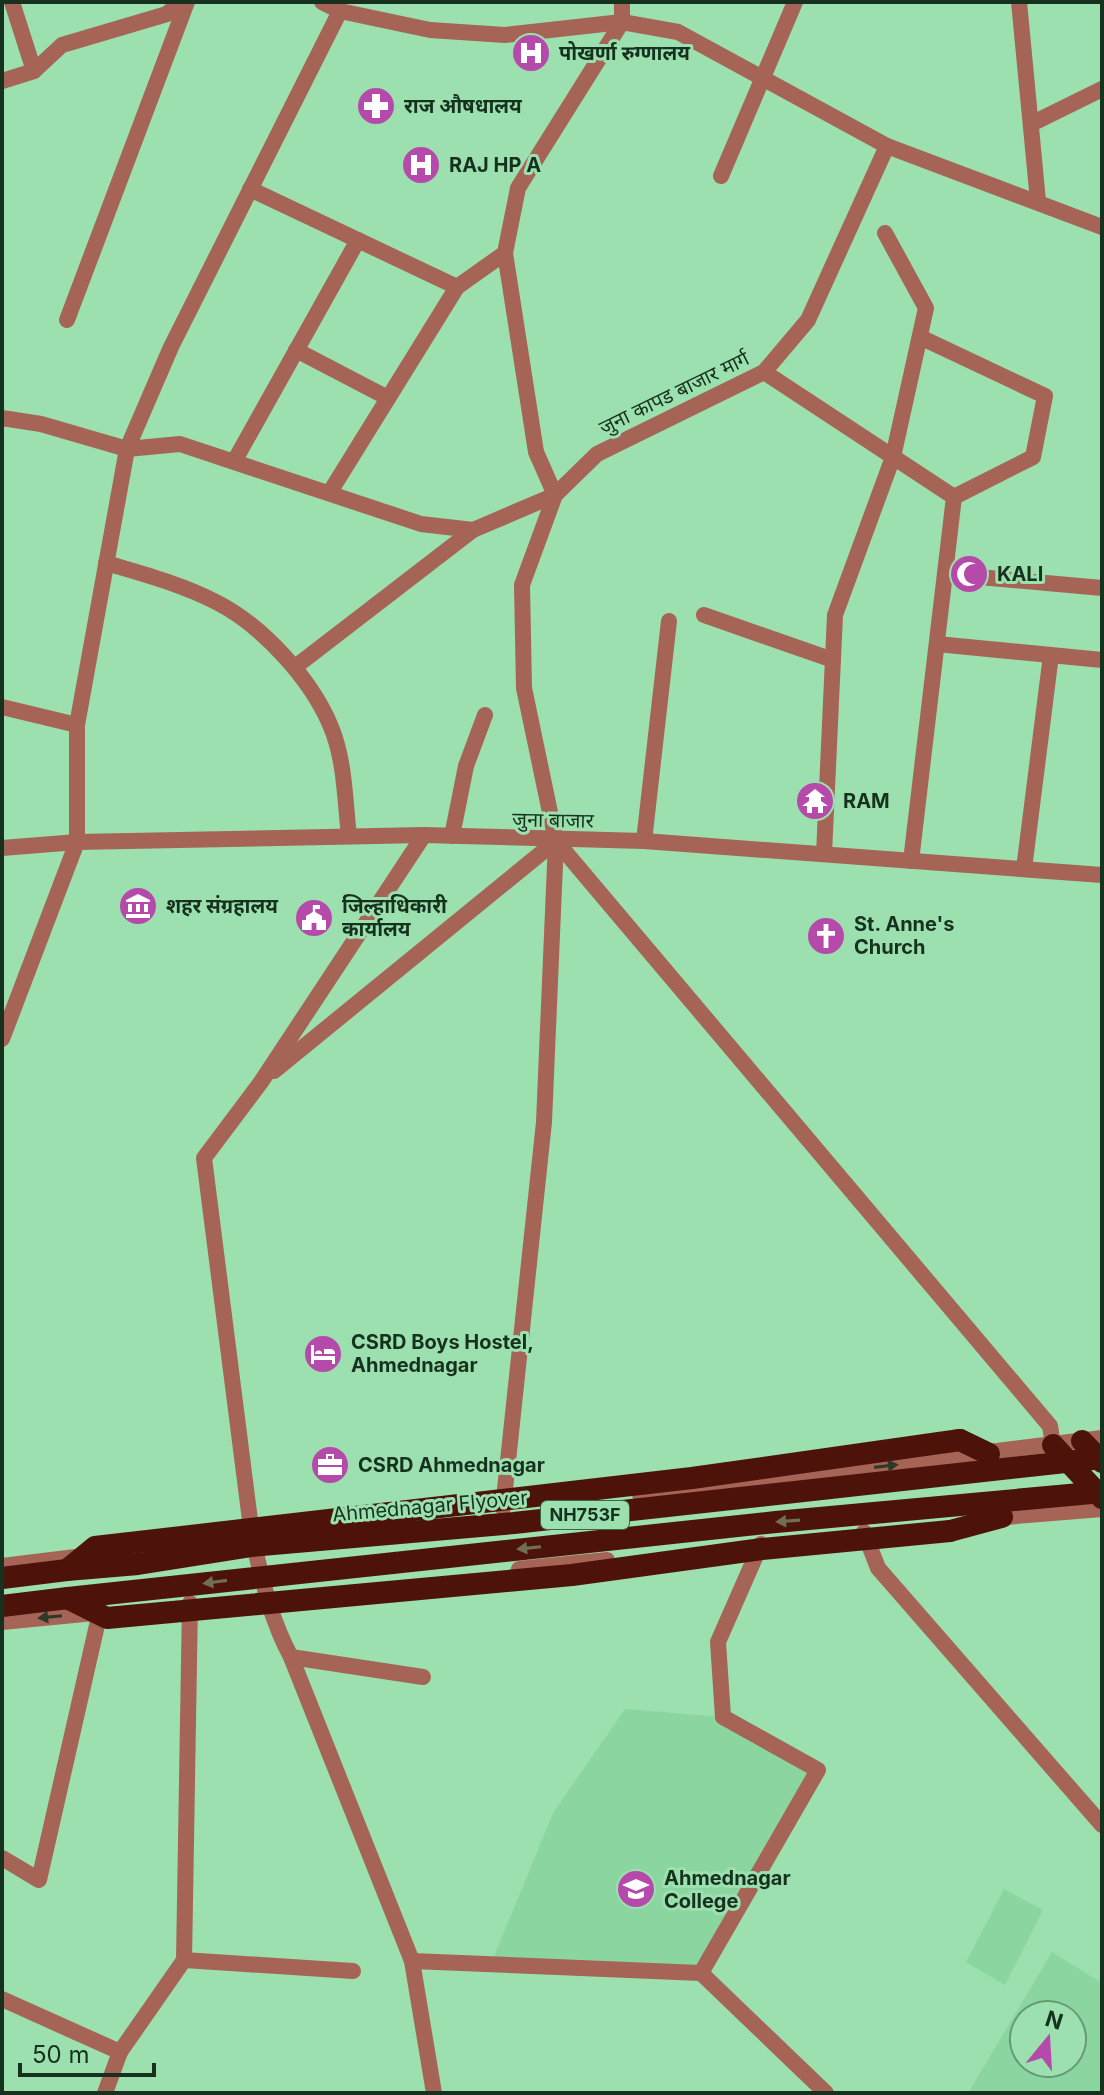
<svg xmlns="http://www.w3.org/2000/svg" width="1104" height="2095" viewBox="0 0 1104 2095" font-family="Inter,'Noto Sans Devanagari',sans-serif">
  <rect width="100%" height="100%" fill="#9be0ae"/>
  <g fill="#8bd6a0" fill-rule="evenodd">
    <path d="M625,1709L723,1717L818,1770L701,1973L491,1964L553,1813Z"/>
    <path d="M1004,1889L1043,1910L1005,1985L966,1962Z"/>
    <path d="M1052,1952L1102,1983V2093H968ZM1024,2015H1072V2063H1024Z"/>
  </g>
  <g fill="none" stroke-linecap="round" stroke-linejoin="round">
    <g stroke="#a66456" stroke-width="16">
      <path d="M12,2L34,71"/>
      <path d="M322,2L340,11L430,30L505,35L622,22L678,32L887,146L1102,227"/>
      <path d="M1019,2L1038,201"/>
      <path d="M2,81L34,71L62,45L167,14L180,2"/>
      <path d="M1031,124L1102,89"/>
      <path d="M721,176L795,2"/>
      <path d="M250,189L457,287L330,492"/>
      <path d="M457,287L505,253"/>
      <path d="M67,320L187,2"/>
      <path d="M920,337L1045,396L1033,457L954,497"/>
      <path d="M296,350L388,398"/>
      <path d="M764,372L954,497L911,861"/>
      <path d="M2,418L41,424L127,449L180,444L421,524L473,530L555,495L597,454L764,372L808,320L887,146"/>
      <path d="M235,460L358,240"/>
      <path d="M106,563C143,574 181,584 216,602C262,625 312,680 331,727C345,760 345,802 349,836"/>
      <path d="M945,574L1102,588"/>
      <path d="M704,615L833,660"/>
      <path d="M937,644L1102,660"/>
      <path d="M295,667L473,530"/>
      <path d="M2,707L77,725"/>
      <path d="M424,835L261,1082L204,1158L252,1536C262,1579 270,1618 291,1657L412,1961L434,2093"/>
      <path d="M452,836L466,766L485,715"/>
      <path d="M644,841L669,621"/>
      <path d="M824,854L835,615L893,457L926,308L885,233"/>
      <path d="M1024,869L1051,655"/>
      <path d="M2,1039L77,842V725L127,449L171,347L340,11"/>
      <path d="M274,1071L556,841L524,688L522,585L555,495L536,452L505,253L518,188L622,22V2"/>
      <path d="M503,1508L544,1122L556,841L1050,1426L1053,1445"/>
      <path d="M864,1532L878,1568L1102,1825"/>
      <path d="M291,1657L423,1677"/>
      <path d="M2,1858L39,1880L100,1612"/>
      <path d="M184,1960L353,1971"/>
      <path d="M412,1961L701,1973L818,1770L723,1717L718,1642L761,1544"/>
      <path d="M701,1973L826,2093"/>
      <path d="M2,1999L120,2052"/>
      <path d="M105,2093L120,2052L184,1960L190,1603"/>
    </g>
    <g stroke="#a66456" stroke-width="16">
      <path d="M2,848L77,842L424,835L644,841L1102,875"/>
      <path d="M640,1495L1102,1438"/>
      <path d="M992,1518L1102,1509"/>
      <path d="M2,1566L84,1556"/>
      <path d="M519,1569L607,1560"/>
      <path d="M2,1622L94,1613"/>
    </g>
    <g stroke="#4d1209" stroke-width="22">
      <path d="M960,1440L989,1454"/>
      <path d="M1082,1441L1102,1462"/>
      <path d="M1053,1445L1102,1498"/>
      <path d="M950,1531L1002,1517"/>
      <path d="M2,1578L67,1570"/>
      <path d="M2,1606L68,1598"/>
    </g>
    <g stroke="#4d1209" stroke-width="22">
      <path d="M67,1570L138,1564L252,1546L514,1523L1102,1458"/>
      <path d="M67,1570L95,1547L692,1478L960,1440"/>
      <path d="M68,1598L776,1522L1102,1492"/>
      <path d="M69,1599L107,1618L572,1575L762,1549L950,1531"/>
    </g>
  </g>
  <defs><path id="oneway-solid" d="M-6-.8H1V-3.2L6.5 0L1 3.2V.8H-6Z" transform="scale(2)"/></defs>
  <g fill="#2c3a27">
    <use href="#oneway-solid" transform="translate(886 1466) rotate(-7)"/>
    <use href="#oneway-solid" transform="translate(50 1617) rotate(174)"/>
  </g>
  <g fill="#706f53">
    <use href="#oneway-solid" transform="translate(788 1521) rotate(176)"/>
    <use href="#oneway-solid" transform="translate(529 1548) rotate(174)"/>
    <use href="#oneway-solid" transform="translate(215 1582) rotate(172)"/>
  </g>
  <defs>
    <symbol id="hospital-disc" viewBox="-11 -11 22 22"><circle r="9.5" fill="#b64aaa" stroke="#9be0ae"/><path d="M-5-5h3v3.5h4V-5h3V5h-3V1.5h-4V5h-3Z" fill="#fff"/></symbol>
    <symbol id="pharmacy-disc" viewBox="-11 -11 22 22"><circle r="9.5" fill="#b64aaa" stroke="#9be0ae"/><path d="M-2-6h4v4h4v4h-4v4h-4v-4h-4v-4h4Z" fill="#fff"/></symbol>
    <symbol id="mosque-disc" viewBox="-11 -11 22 22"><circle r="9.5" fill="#b64aaa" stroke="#9be0ae"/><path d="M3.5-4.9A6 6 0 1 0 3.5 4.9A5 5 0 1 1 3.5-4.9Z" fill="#fff"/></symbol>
    <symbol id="temple-disc" viewBox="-11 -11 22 22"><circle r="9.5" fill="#b64aaa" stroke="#9be0ae"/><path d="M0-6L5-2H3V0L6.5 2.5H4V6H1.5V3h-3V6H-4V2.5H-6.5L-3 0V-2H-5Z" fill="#fff"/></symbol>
    <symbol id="museum-disc" viewBox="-11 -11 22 22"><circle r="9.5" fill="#b64aaa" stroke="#9be0ae"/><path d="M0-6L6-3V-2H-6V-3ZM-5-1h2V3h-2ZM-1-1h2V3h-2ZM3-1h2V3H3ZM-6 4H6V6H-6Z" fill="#fff"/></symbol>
    <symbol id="civic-disc" viewBox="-11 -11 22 22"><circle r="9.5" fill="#b64aaa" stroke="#9be0ae"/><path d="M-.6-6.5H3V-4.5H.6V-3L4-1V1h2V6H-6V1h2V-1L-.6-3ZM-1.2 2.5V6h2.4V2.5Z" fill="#fff"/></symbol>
    <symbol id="church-disc" viewBox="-11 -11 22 22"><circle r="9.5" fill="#b64aaa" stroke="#9be0ae"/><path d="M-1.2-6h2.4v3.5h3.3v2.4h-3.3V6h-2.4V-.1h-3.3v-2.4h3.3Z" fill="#fff"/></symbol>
    <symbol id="hotel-disc" viewBox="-11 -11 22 22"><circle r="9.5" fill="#b64aaa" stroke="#9be0ae"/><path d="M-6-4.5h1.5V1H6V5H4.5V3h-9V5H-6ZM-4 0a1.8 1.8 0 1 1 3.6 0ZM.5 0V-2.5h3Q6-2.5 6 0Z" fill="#fff"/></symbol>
    <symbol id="office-disc" viewBox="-11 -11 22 22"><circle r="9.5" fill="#b64aaa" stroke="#9be0ae"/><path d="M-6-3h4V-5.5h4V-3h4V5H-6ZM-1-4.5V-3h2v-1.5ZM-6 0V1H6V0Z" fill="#fff"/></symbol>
    <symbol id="university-disc" viewBox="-11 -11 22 22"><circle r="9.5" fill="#b64aaa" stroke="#9be0ae"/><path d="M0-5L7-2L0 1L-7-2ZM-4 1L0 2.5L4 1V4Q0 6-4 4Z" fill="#fff"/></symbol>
  </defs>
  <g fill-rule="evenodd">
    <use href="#hospital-disc" x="509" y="31" width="44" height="44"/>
    <use href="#pharmacy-disc" x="354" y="84" width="44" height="44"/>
    <use href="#hospital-disc" x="399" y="143" width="44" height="44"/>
    <use href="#mosque-disc" x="947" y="552" width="44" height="44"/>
    <use href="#temple-disc" x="793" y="779" width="44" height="44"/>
    <use href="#museum-disc" x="116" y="884" width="44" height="44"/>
    <use href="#civic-disc" x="292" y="896" width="44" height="44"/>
    <use href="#church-disc" x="804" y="914" width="44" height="44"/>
    <use href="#hotel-disc" x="301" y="1332" width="44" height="44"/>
    <use href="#office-disc" x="308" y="1443" width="44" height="44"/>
    <use href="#university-disc" x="614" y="1867" width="44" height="44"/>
  </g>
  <g text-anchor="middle" stroke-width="6" stroke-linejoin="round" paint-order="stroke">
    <rect fill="#9be0ae" stroke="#3e664a" stroke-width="2" x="541" y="1501" width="88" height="28" rx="6"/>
    <g font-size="18" font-weight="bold" fill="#16321f">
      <text x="585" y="1521">NH753F</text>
    </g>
    <g font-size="20" font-weight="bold" fill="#16321f" stroke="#9be0ae" text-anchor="start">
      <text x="559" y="60">पोखर्णा रुग्णालय</text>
      <text x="404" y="113">राज औषधालय</text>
      <text x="449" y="172">RAJ HP A</text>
      <text x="997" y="581">KALI</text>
      <text x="843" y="808">RAM</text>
      <text x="166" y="913">शहर संग्रहालय</text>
      <text x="342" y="913">जिल्हाधिकारी<tspan x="342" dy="23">कार्यालय</tspan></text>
      <text x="854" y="931">St. Anne's<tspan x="854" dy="23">Church</tspan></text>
      <text x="351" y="1349">CSRD Boys Hostel,<tspan x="351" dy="23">Ahmednagar</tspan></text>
      <text x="358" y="1472">CSRD Ahmednagar</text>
      <text x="664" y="1885">Ahmednagar<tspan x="664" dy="23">College</tspan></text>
    </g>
    <g font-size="20" fill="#16321f" stroke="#9be0ae">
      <text transform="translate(674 393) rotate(-26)" y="7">जुना कापड बाजार मार्ग</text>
      <text transform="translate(553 820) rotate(1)" y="7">जुना बाजार</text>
      <text transform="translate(430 1506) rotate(-5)" y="7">Ahmednagar Flyover</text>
    </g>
  </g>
  <rect width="1104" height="2095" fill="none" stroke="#16321f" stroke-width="8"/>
  <g transform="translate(1048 2039) rotate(18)"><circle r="38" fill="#9be0ae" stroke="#669a75" stroke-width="2"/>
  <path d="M0-6L14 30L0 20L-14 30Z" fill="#b64aaa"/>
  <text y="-12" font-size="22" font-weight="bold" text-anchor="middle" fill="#16321f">N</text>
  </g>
  <path d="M20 2063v12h134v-12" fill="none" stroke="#16321f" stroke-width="4"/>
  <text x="32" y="2063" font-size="24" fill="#16321f" stroke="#9be0ae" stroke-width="6" paint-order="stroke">50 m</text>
</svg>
